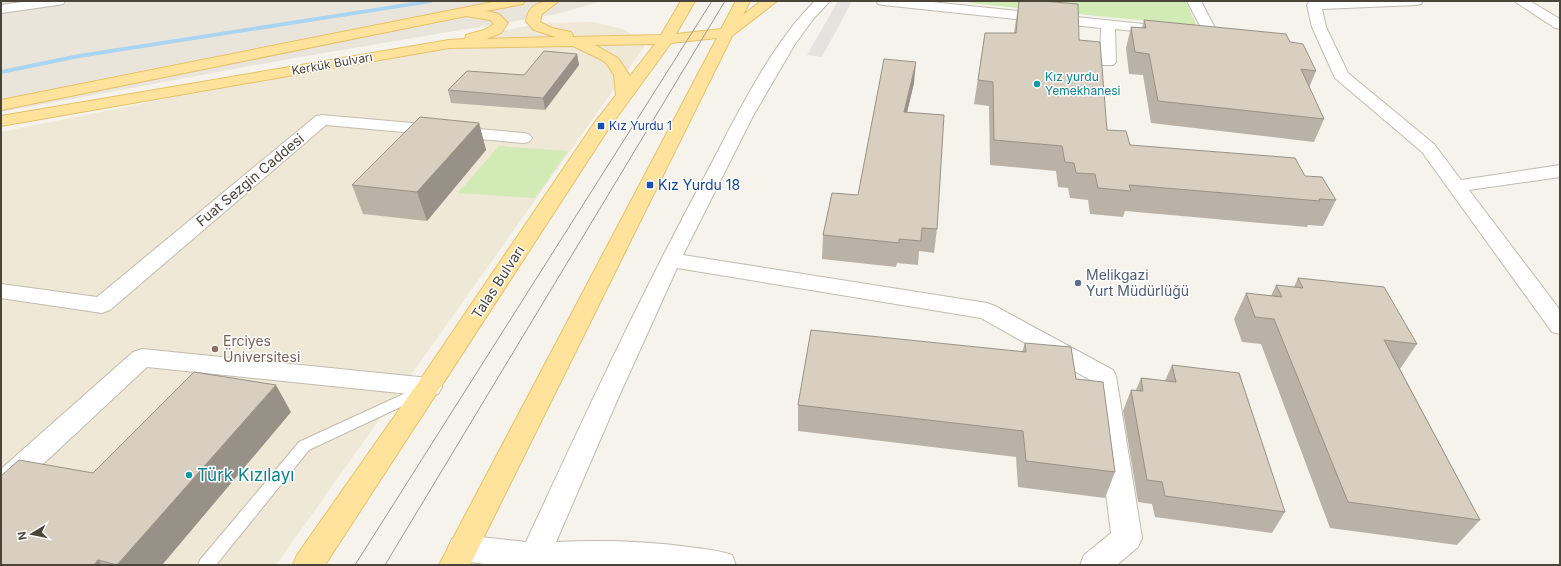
<svg xmlns="http://www.w3.org/2000/svg" width="1561" height="566" viewBox="0 0 1561 566" font-family="Inter,sans-serif">
  <rect width="100%" height="100%" fill="#f6f3ec"/>
  <path fill="#eae5da" d="M1,1H602L557,14L300,57L1,112Z"/>
  <path fill="#efe8d6" d="M592,22L623,29L646,44L276,565H1V132L541,23Z"/>
  <g fill="#d2eab5">
    <path d="M979,1H1186L1197,26L969,3Z"/>
    <path d="M499,146L568,151L535,198L458,193Z"/>
  </g>
  <path fill="#e5e3e0" d="M838,1H852L822,57L807,55Z"/>
  <g fill="none" stroke-linecap="round" stroke-linejoin="round">
    <path fill="#a9d4f2" fill-rule="evenodd" d="M420,1H434L431,3L79,58L1,74V70L79,54Z"/>
    <defs>
      <path id="service" d="M423,385L428,386L430,390L428,394L309,450L216,565H198L200,560L299,442Z"/>
      <g id="minor">
        <path d="M29,1H65L63,4L58,5L1,13V5Z"/>
        <path d="M815,1H830L814,18L795,44L753,116L683,255L987,303L995,306L1113,370L1116,376L1142,538L1138,547L1117,565H1080L1084,555L1111,533L1092,381L981,318L677,268L620,394L556,542C601,540 645,541 689,547C704,549 718,550 732,555L736,565H492L463,561L452,557L448,548L452,539L463,535L526,542C584,417 642,292 708,170C737,115 771,44 815,1Z"/>
        <path d="M876,1H922L1172,27L1177,28L1179,31L1177,34L1172,35L1115,29L1116,62L1113,65H1103L1100,62L1101,28L883,5L878,4Z"/>
        <path d="M1187,1H1201L1218,34L1216,37H1206Z"/>
        <path d="M1314,1H1423L1421,4L1416,5L1322,9L1326,27L1348,73L1434,144L1461,180L1560,165V177L1469,190L1560,310V334L1552,332L1422,152L1335,78L1312,27L1307,5L1309,2Z"/>
        <path d="M1514,1H1530L1560,19V29L1555,28Z"/>
        <path d="M322,115L523,133L529,134L532,138L529,142L523,143L326,125L110,310L102,313L1,298V284L97,297L316,116Z"/>
        <path d="M142,349L429,378L438,380L442,387L438,394L429,396L147,367L11,494L1,498V469L133,352Z"/>
      </g>
      <path id="primary" d="M498,1H525L523,4L486,11L499,14L508,23L501,33L486,39L556,37L534,30L526,21C529,2 543,1 559,1L542,14L540,22L552,28L571,32L573,35L572,37L661,35L681,1H695L676,34L721,29L736,1H750L743,15L761,1H777L732,36L470,565H439L717,38L671,43L609,128L325,565H293L297,555L420,380L595,122L616,95L614,75L607,64L600,59L573,46L449,48L1,126V116L449,40L465,39L466,35L484,30L494,24L490,20L466,16L1,110V100ZM655,44L630,76L618,58L595,45Z"/>
    </defs>
    <use href="#service" stroke="#c2bbae" stroke-width="2"/>
    <use href="#minor" stroke="#c2bbae" stroke-width="2"/>
    <use href="#primary" stroke="#e6c16a" stroke-width="2"/>
    <use href="#service" fill="#fff" fill-rule="evenodd"/>
    <use href="#minor" fill="#fff" fill-rule="evenodd"/>
    <use href="#primary" fill="#ffe39c" fill-rule="evenodd"/>
    <g stroke="#9a9a9a" stroke-width="1">
      <path d="M355,565L712,1"/>
      <path d="M385,565L725,1"/>
    </g>
  </g>
  <g fill="#bab2a6">
    <path d="M1019,1L1079,40L1107,130L1130,145L1305,176L1336,200L1323,226L1308,225L1307,227L1125,211L1123,217L1090,214L1088,200L1070,198L1068,188L1058,187L1056,171L990,165L989,106L974,104L985,33H1014L1016,20Z"/>
    <path d="M1144,20L1290,42L1316,71L1309,88L1324,119L1314,142L1151,123L1143,75L1129,74L1126,48L1131,27L1142,28Z"/>
    <path d="M577,54L579,65L545,110L451,103L448,90L524,75Z"/>
    <path d="M914,83L907,112L937,229L934,253L919,251L918,265L897,263L896,267L822,259L823,235L858,195Z"/>
    <path d="M479,123L486,150L427,221L363,214L352,185Z"/>
    <path d="M1298,278L1417,344L1400,369L1480,520L1457,545L1330,528L1261,344L1242,342L1234,319L1246,293L1271,296L1276,285L1294,287Z"/>
    <path d="M1025,343L1076,379L1115,472L1105,498L1018,487L1016,457L798,431V405L1022,352Z"/>
    <path d="M1172,365L1285,512L1272,533L1155,517L1152,504L1138,502L1123,411L1131,390H1136L1141,378L1165,381Z"/>
    <path d="M291,412L162,565H1L93,473Z"/>
  </g>
  <g fill="#979187">
    <path d="M577,54L579,65L545,110L543,98Z"/>
    <path d="M916,62L914,83L902,133L904,112Z"/>
    <path d="M479,123L486,150L427,221L417,192Z"/>
    <path d="M276,385L291,412L162,565H117Z"/>
    <path d="M98,560L102,565H94Z"/>
  </g>
  <g fill="#d8cfc1" stroke="#979187">
    <path d="M1019,1H1042L1078,4L1079,40L1100,42L1107,130L1126,131L1130,145L1295,158L1305,176L1322,177L1336,200L1319,199L1320,201L1129,185L1131,191L1098,188L1095,174L1076,173L1074,163L1065,162L1062,146L994,140L993,82L978,80L985,33H1016Z"/>
    <path d="M1144,20L1286,34L1290,42L1303,44L1316,71L1301,69L1324,119L1158,101L1149,54L1135,52L1131,27L1146,28Z"/>
    <path d="M544,51L577,54L543,98L448,90L467,71L524,75Z"/>
    <path d="M884,59L916,62L904,112L944,115L937,229L922,228L921,241L899,239V243L823,235L832,193L858,195Z"/>
    <path d="M420,117L479,123L417,192L352,185Z"/>
    <path d="M1298,278L1384,287L1417,344L1384,340L1480,520L1348,502L1274,319L1255,317L1246,293L1282,297L1276,285L1303,288Z"/>
    <path d="M811,330L1026,352L1025,343L1071,347L1076,379L1103,382L1115,472L1026,461L1023,431L798,405Z"/>
    <path d="M1172,365L1239,373L1285,512L1165,496L1162,482L1147,480L1131,390L1143,391L1141,378L1176,382Z"/>
    <path d="M194,372L276,385L117,565L98,560L94,565H1V476L19,460L93,473Z"/>
  </g>
  <g fill="#0f9aa8" stroke="#fff" stroke-width="1.5">
    <circle cx="1037" cy="84" r="4"/>
    <circle cx="189" cy="475" r="4"/>
  </g>
  <g fill="#1a4fb4" stroke="#fff" stroke-width="1.5">
    <rect x="597" y="122" width="8" height="8" rx="2"/>
    <rect x="646" y="181" width="8" height="8" rx="2"/>
  </g>
  <circle fill="#5c6f8a" stroke="#fff" stroke-width="1.5" cx="1078" cy="283" r="4"/>
  <circle fill="#8d6e63" stroke="#fff" stroke-width="1.5" cx="215" cy="349" r="4"/>
  <g text-anchor="middle" stroke-width="3" stroke-linejoin="round" paint-order="stroke">
    <g font-size="12" fill="#4b4439" stroke="#fff">
      <text transform="translate(332 64) rotate(-10)" y="4">Kerkük Bulvarı</text>
    </g>
    <g font-size="12" fill="#0d838f" stroke="#fff" text-anchor="start">
      <text x="1045" y="81">Kız yurdu<tspan x="1045" dy="14">Yemekhanesi</tspan></text>
    </g>
    <g font-size="12" fill="#164399" stroke="#fff" text-anchor="start">
      <text x="609" y="130">Kız Yurdu 1</text>
    </g>
    <g font-size="14" fill="#4b4439" stroke="#fff">
      <text transform="translate(250 180) rotate(-40)" y="5">Fuat Sezgin Caddesi</text>
      <text transform="translate(498 282) rotate(-57)" y="5">Talas Bulvarı</text>
    </g>
    <g font-size="14" fill="#164399" stroke="#fff" text-anchor="start">
      <text x="658" y="190">Kız Yurdu 18</text>
    </g>
    <g font-size="14" fill="#4e5e75" stroke="#fff" text-anchor="start">
      <text x="1086" y="280">Melikgazi<tspan x="1086" dy="16">Yurt Müdürlüğü</tspan></text>
    </g>
    <g font-size="14" fill="#785e54" stroke="#fff" text-anchor="start">
      <text x="223" y="346">Erciyes<tspan x="223" dy="16">Üniversitesi</tspan></text>
    </g>
    <g font-size="17" fill="#0d838f" stroke="#fff" text-anchor="start">
      <text x="197" y="481">Türk Kızılayı</text>
    </g>
  </g>
  <rect width="1561" height="566" fill="none" stroke="#4b4439" stroke-width="4"/>
  <g transform="translate(32 534) rotate(260)" stroke="#ffffff" stroke-width="3" paint-order="stroke">
  <path d="M0-3L7 15L0 10L-7 15Z" fill="#4b4439"/>
  <text y="-6" font-size="11" font-weight="bold" text-anchor="middle" fill="#4b4439">N</text>
  </g>
</svg>
